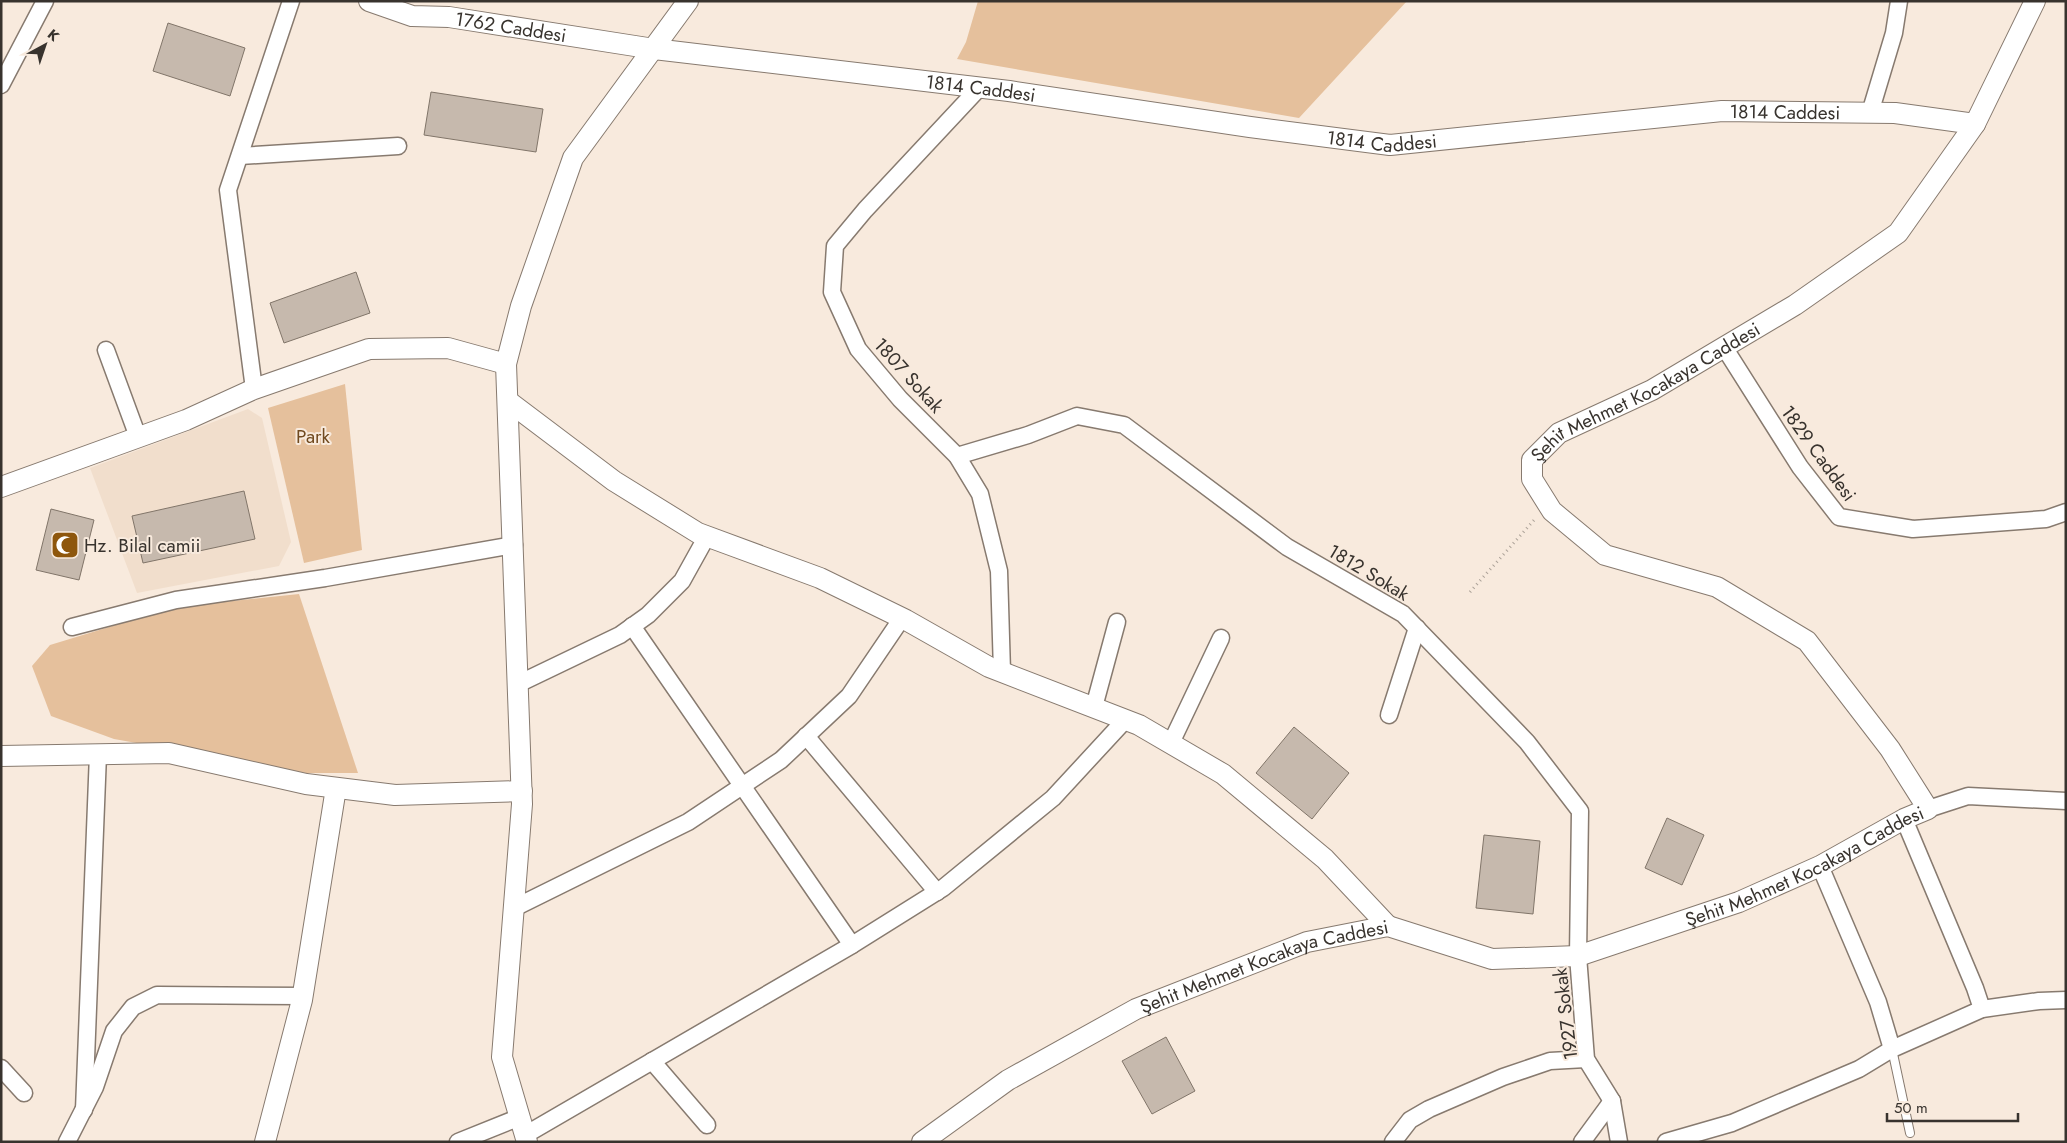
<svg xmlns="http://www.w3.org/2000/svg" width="2067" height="1143" viewBox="0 0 2067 1143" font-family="Jost,sans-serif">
  <rect width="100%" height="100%" fill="#f8eadd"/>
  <path fill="#f1decc" d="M248,409L262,418L291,542L279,566L137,593L90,468Z"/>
  <g fill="#e5c09c">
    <path d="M978,1H1407L1299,118L957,59L966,42Z"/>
    <path d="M345,384L362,550L304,563L268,408Z"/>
    <path d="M299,594L358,773H306L114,739L51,716L32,666L50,645L175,607Z"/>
  </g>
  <g fill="#c6b9ad" stroke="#817569">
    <path d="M168,23L245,48L230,96L153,71Z"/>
    <path d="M431,92L543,109L536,152L424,135Z"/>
    <path d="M356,272L370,313L284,343L270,303Z"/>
    <path d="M244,491L255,539L143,563L132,516Z"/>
    <path d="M51,509L94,520L79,580L36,570Z"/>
    <path d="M1294,727L1349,773L1312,819L1256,773Z"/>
    <path d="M1667,818L1704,835L1682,885L1645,868Z"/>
    <path d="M1484,835L1540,841L1533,914L1476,908Z"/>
    <path d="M1166,1037L1195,1091L1152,1114L1122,1061Z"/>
  </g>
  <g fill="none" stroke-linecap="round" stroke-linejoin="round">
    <defs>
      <path id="service" d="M1892,1049L1910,1133"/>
      <g id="minor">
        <path d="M1,85L45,1"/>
        <path d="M980,87L865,210L835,246L832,292L858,349L900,399L957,456L980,494L999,571L1002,672"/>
        <path d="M1870,113L1894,33L1899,1"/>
        <path d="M240,156L398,146"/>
        <path d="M1724,347L1800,467L1839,517L1913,529L2046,519L2066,512"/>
        <path d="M106,350L138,437"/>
        <path d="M254,389L228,190L291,1"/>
        <path d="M957,456L1028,435L1077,416L1124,425L1287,547L1403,614L1527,742L1580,811L1578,956L1586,1059L1612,1101L1619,1142"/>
        <path d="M632,626L852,945"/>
        <path d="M72,627L176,600L325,578L514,545"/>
        <path d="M518,684L620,635L648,615L682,581L707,536"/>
        <path d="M1094,707L1117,622"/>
        <path d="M1389,715L1417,628"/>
        <path d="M806,736L937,892"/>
        <path d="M1171,743L1221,638"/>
        <path d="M1928,809L1968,796L2066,801"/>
        <path d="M1904,819L1975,988L1982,1009"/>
        <path d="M1820,866L1878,1002L1892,1049"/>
        <path d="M514,908L688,822L781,760L849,696L902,618"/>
        <path d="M652,1061L707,1125"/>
        <path d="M1,1068L24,1093"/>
        <path d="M84,1110L98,754"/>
        <path d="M525,1135L852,945L943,888L1053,798L1126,719"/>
        <path d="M67,1142L95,1087L114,1031L133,1007L157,995L303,996"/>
        <path d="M458,1142L520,1117"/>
        <path d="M1393,1142L1410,1120L1429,1109L1503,1077L1550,1061L1586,1059"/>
        <path d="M1582,1142L1612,1101"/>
        <path d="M1666,1142L1732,1123L1786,1100L1859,1069L1892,1049L1982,1009L2039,1001L2066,1000"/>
      </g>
      <g id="tertiary">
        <path id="s1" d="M369,1L412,16L449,17L654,49L1009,91L1250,127L1390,145L1722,111L1895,113L1975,124"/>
        <path d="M508,401L614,481L698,533L820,578L906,620L989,667L1139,725L1223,774L1325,859L1388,926"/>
        <path d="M1,487L186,420L254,389L369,349L448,348L506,364"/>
        <path d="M1,756L169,753L306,784L395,795L522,791"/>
        <path d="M265,1142L302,1000L336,788"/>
        <path d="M527,1142L502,1057L522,804L506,364L521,306L573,158L688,1"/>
        <path id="s2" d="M922,1142L1008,1080L1136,1009L1307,942L1388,926L1492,959L1578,956L1739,902L1820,866L1904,819L1928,809L1890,749L1807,641L1717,587L1605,555L1552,511L1532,479V460L1559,433L1652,390L1795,305L1898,233L1975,124L2035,1"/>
      </g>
    </defs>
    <use href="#service" stroke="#877a6f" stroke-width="10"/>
    <use href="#minor" stroke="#877a6f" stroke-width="19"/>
    <use href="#tertiary" stroke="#877a6f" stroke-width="22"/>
    <path stroke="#aca298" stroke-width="3" stroke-dasharray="1 4" stroke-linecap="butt" d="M1470,592L1536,518"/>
    <use href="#service" stroke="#fff" stroke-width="8"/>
    <use href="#minor" stroke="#fff" stroke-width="16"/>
    <use href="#tertiary" stroke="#fff" stroke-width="20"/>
  </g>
  <defs>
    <symbol id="mosque-square" viewBox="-11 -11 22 22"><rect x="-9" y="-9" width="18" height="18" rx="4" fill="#8e570d" stroke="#f8eadd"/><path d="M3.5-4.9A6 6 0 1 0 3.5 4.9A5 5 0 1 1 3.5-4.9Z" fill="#fff"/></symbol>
  </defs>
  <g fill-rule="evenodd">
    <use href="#mosque-square" x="49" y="529" width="32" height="32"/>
  </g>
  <g text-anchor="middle" stroke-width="4" stroke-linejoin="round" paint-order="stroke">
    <g font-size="19" fill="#38332e" stroke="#f8eadd">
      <text dy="7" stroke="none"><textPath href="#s1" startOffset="145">1762 Caddesi</textPath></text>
      <text dy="7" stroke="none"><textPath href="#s1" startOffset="619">1814 Caddesi</textPath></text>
      <text dy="7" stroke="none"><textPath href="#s1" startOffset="1429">1814 Caddesi</textPath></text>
      <text dy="7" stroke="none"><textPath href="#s1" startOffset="1024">1814 Caddesi</textPath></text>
      <text transform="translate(909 375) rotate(48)" y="7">1807 Sokak</text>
      <text dy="7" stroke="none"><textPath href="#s2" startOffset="1782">Şehit Mehmet Kocakaya Caddesi</textPath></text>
      <text transform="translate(1819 453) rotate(54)" y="7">1829 Caddesi</text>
      <text transform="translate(1369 572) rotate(31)" y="7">1812 Sokak</text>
      <text dy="7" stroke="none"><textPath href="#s2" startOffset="958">Şehit Mehmet Kocakaya Caddesi</textPath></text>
      <text dy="7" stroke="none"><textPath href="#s2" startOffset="388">Şehit Mehmet Kocakaya Caddesi</textPath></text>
      <text transform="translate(1565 1014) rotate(-97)" y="7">1927 Sokak</text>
    </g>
    <g font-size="19" fill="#714a1f" stroke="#f8eadd">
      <text x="313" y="443">Park</text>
    </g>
    <g font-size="19" fill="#38332e" stroke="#f8eadd" text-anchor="start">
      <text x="84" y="552">Hz. Bilal camii</text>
    </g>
  </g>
  <rect width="2067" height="1143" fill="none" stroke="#38332e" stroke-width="5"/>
  <g transform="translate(45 45) rotate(40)" stroke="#f8eadd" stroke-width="4" paint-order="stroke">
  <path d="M0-4L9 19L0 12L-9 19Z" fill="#38332e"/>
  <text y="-8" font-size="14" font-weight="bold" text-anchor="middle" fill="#38332e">K</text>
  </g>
  <path d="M1887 1113v8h131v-8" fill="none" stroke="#38332e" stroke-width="2.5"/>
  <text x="1894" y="1113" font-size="15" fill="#38332e" stroke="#f8eadd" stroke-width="4" paint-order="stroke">50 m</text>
</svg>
